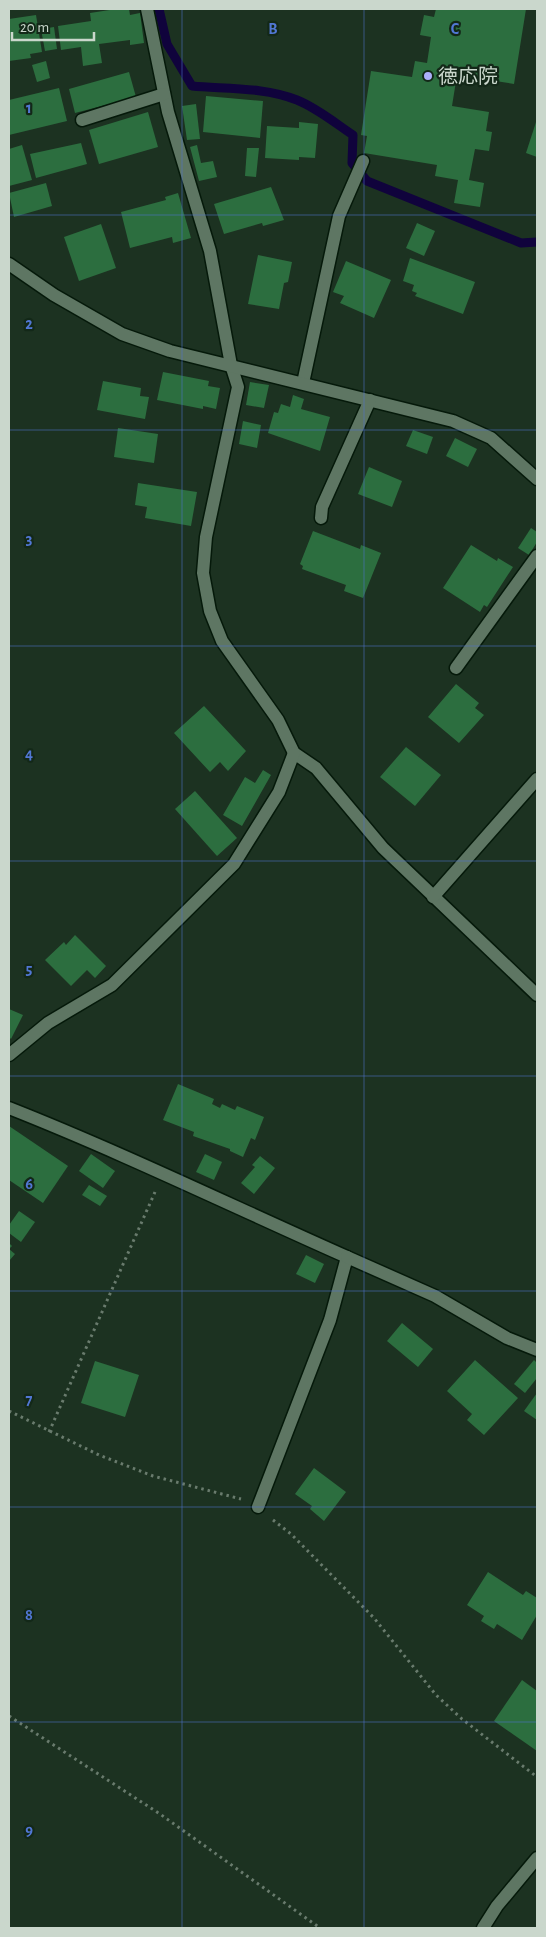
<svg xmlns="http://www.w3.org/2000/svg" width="546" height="1937" viewBox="0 0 546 1937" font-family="'Alegreya Sans','Noto Sans JP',sans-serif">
  <rect width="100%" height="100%" fill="#1c3221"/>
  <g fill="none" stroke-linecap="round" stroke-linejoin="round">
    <path stroke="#10033c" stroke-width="9" d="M159,9L167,44L192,86C226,89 265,87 297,100C317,108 335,123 353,135L352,163L367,181L521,243L537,242"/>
  </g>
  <g fill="#2c6e3f">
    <path d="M116,9H129L130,15L140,13L144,43L130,45V40L99,44L102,63L83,66L81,47L61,50L58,26L91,21L90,13Z"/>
    <path d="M436,9H526L514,84L457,75L452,106L489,112L486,131L492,132L489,151L475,149L469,180L484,183L480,207L454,203L458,180L435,176L437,165L364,153L367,136L361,135L371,71L412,77L415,61L427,63L431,37L420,35L424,15L434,17Z"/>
    <path d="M36,15L42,52L30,54L31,58L9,61V19Z"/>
    <path d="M54,27L57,49L45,51L41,29Z"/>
    <path d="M46,61L50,78L37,82L32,65Z"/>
    <path d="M129,72L136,97L75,113L69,89Z"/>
    <path d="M59,88L67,121L9,135V100Z"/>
    <path d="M206,96L263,101L260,138L203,132Z"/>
    <path d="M196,104L200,139L187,140L182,106Z"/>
    <path d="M148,112L158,147L99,164L89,130Z"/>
    <path d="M537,119V157L526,153Z"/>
    <path d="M299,122L318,124L315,158L299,157V160L265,158L267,126L299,128Z"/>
    <path d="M81,143L87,164L36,178L30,154Z"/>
    <path d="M22,145L32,180L9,186V149Z"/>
    <path d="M197,145L201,163L213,161L217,177L199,181L190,147Z"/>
    <path d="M247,148H259L256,177L245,176Z"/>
    <path d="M46,183L52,206L14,217L9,193Z"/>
    <path d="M271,187L284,220L263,226L262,223L224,234L214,204Z"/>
    <path d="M178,193L191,238L173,243L172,237L130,248L121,212L166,200L165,197Z"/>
    <path d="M417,223L435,231L424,256L406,248Z"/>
    <path d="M101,224L116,268L79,281L64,237Z"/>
    <path d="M258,255L292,262L288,282L284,283L279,309L248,304Z"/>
    <path d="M410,258L475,282L463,314L415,296L417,293L412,291L414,285L403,281Z"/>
    <path d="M346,261L391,280L374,318L340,303L344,296L333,292Z"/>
    <path d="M163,372L209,381L208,386L220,388L216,409L203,406V409L157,400Z"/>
    <path d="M103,381L141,388L140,396L149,397L145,419L97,410Z"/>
    <path d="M250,382L269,385L264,408L246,405Z"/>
    <path d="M293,395L304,399L301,409L330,417L320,451L268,433L274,412L278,413L281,404L290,407Z"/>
    <path d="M243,421L261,425L257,448L239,444Z"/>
    <path d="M118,428L158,434L154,463L114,457Z"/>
    <path d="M413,430L433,437L427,454L406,446Z"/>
    <path d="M455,438L477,449L468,467L446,456Z"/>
    <path d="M369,467L402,481L392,507L358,494Z"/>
    <path d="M138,483L197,492L191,526L145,518L147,507L135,505Z"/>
    <path d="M531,528L537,532V542L529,555L518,548Z"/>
    <path d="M313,531L360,549L361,545L381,553L363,598L344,591L346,585L302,569L303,566L300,564Z"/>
    <path d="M471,545L497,561L498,558L513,567L487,607L484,605L480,612L443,588Z"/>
    <path d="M456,684L479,703L475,708L484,715L459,743L428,717Z"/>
    <path d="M204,706L246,751L228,771L220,762L210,772L174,733Z"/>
    <path d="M406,747L441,775L415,806L380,777Z"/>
    <path d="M263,770L271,775L242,826L223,815L245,777L255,783Z"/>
    <path d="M195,791L237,838L217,856L175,809Z"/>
    <path d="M75,935L106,966L95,978L87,970L71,986L45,960L64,942L66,945Z"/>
    <path d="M9,1009L23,1015L11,1039L9,1037Z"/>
    <path d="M178,1084L214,1099L212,1104L220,1108L222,1104L235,1110L237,1106L264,1117L255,1140L251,1138L243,1157L230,1151V1149L193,1136L194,1132L163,1120Z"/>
    <path d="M9,1126L68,1166L43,1203L9,1180Z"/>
    <path d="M91,1154L115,1171L103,1188L79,1171Z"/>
    <path d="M205,1154L222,1162L214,1180L196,1172Z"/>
    <path d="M260,1156L275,1168L254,1194L241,1183L255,1167L252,1165Z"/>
    <path d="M89,1185L107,1196L100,1206L82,1195Z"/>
    <path d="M19,1211L35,1222L21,1242L9,1233V1225Z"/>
    <path d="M9,1243L12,1246L9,1249L15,1254L9,1261Z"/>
    <path d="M306,1255L324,1264L315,1283L296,1274Z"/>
    <path d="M402,1323L433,1349L418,1367L387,1341Z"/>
    <path d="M475,1360L518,1398L484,1435L467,1420L472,1414L447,1391Z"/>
    <path d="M534,1360L537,1363V1378L525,1393L514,1384Z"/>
    <path d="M95,1361L139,1375L125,1417L81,1403Z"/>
    <path d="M537,1393V1420L524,1411Z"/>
    <path d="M314,1468L346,1492L324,1521L310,1509L312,1506L295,1494Z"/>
    <path d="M488,1572L523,1595L526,1591L537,1598V1615L522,1640L497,1624L494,1629L481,1621L484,1616L467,1605Z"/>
    <path d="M522,1680L537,1691V1751L494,1721Z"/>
  </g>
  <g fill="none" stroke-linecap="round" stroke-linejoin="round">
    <defs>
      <path id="lane" d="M303,383L339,216L363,161"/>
      <g id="street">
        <path d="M147,9L168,112L210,251L231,365L238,387L206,537L203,573L210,611L222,641L278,720L294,753L316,768L383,848L537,995"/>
        <path d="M82,120L164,94"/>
        <path d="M9,264L54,295L122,334L170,351L453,421L491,438L537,479"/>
        <path d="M321,518L322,507L370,400"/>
        <path d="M456,668L537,556"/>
        <path d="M433,897L537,779"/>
        <path d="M9,1055L48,1023L112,985L234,864L279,792L294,753"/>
        <path d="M9,1108C123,1153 234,1207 347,1257L330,1320L258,1507"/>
        <path d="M347,1257L435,1296L507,1338L537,1350"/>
        <path d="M483,1928L497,1906L537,1858"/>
      </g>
    </defs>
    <use href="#lane" stroke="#05190a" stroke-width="15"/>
    <use href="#street" stroke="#05190a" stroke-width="15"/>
    <g stroke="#697b6d" stroke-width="3" stroke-dasharray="2.5 4" stroke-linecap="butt">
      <path d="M9,1411L99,1455L153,1476L241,1499"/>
      <path d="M49,1432L155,1192"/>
      <path d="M273,1520L291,1534L374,1618L436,1695L462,1719L537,1777"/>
      <path d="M9,1716L160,1814L320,1928"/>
    </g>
    <use href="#lane" stroke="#5e7663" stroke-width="12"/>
    <use href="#street" stroke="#5e7663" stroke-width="12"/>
  </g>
  <path fill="none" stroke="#5177d4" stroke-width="1" stroke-opacity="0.55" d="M182,9V1928M364,9V1928M9,215H537M9,430H537M9,646H537M9,861H537M9,1076H537M9,1291H537M9,1507H537M9,1722H537"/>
  <circle fill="#acaffb" stroke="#132818" stroke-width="2" cx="428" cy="76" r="5"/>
  <g text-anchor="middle" stroke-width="4.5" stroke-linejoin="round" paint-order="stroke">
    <g font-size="20" fill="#cad7cc" stroke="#132818" text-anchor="start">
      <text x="438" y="83">徳応院</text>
    </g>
  </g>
  <g font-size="16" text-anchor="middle" font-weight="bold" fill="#5177d4" stroke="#132818" stroke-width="4.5" stroke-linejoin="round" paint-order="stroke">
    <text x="273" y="34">B</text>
    <text x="455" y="34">C</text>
    <text x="29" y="113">1</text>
    <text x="29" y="329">2</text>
    <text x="29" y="544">3</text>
    <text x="29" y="759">4</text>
    <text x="29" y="974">5</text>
    <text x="29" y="1189">6</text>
    <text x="29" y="1405">7</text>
    <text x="29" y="1620">8</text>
    <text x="29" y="1835">9</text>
  </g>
  <rect width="546" height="1937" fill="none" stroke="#cad7cc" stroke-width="20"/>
  <path d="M12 32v8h82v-8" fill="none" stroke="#cad7cc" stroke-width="2.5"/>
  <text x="20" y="32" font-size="15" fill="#cad7cc" stroke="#132818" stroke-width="4" paint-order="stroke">20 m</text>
</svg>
